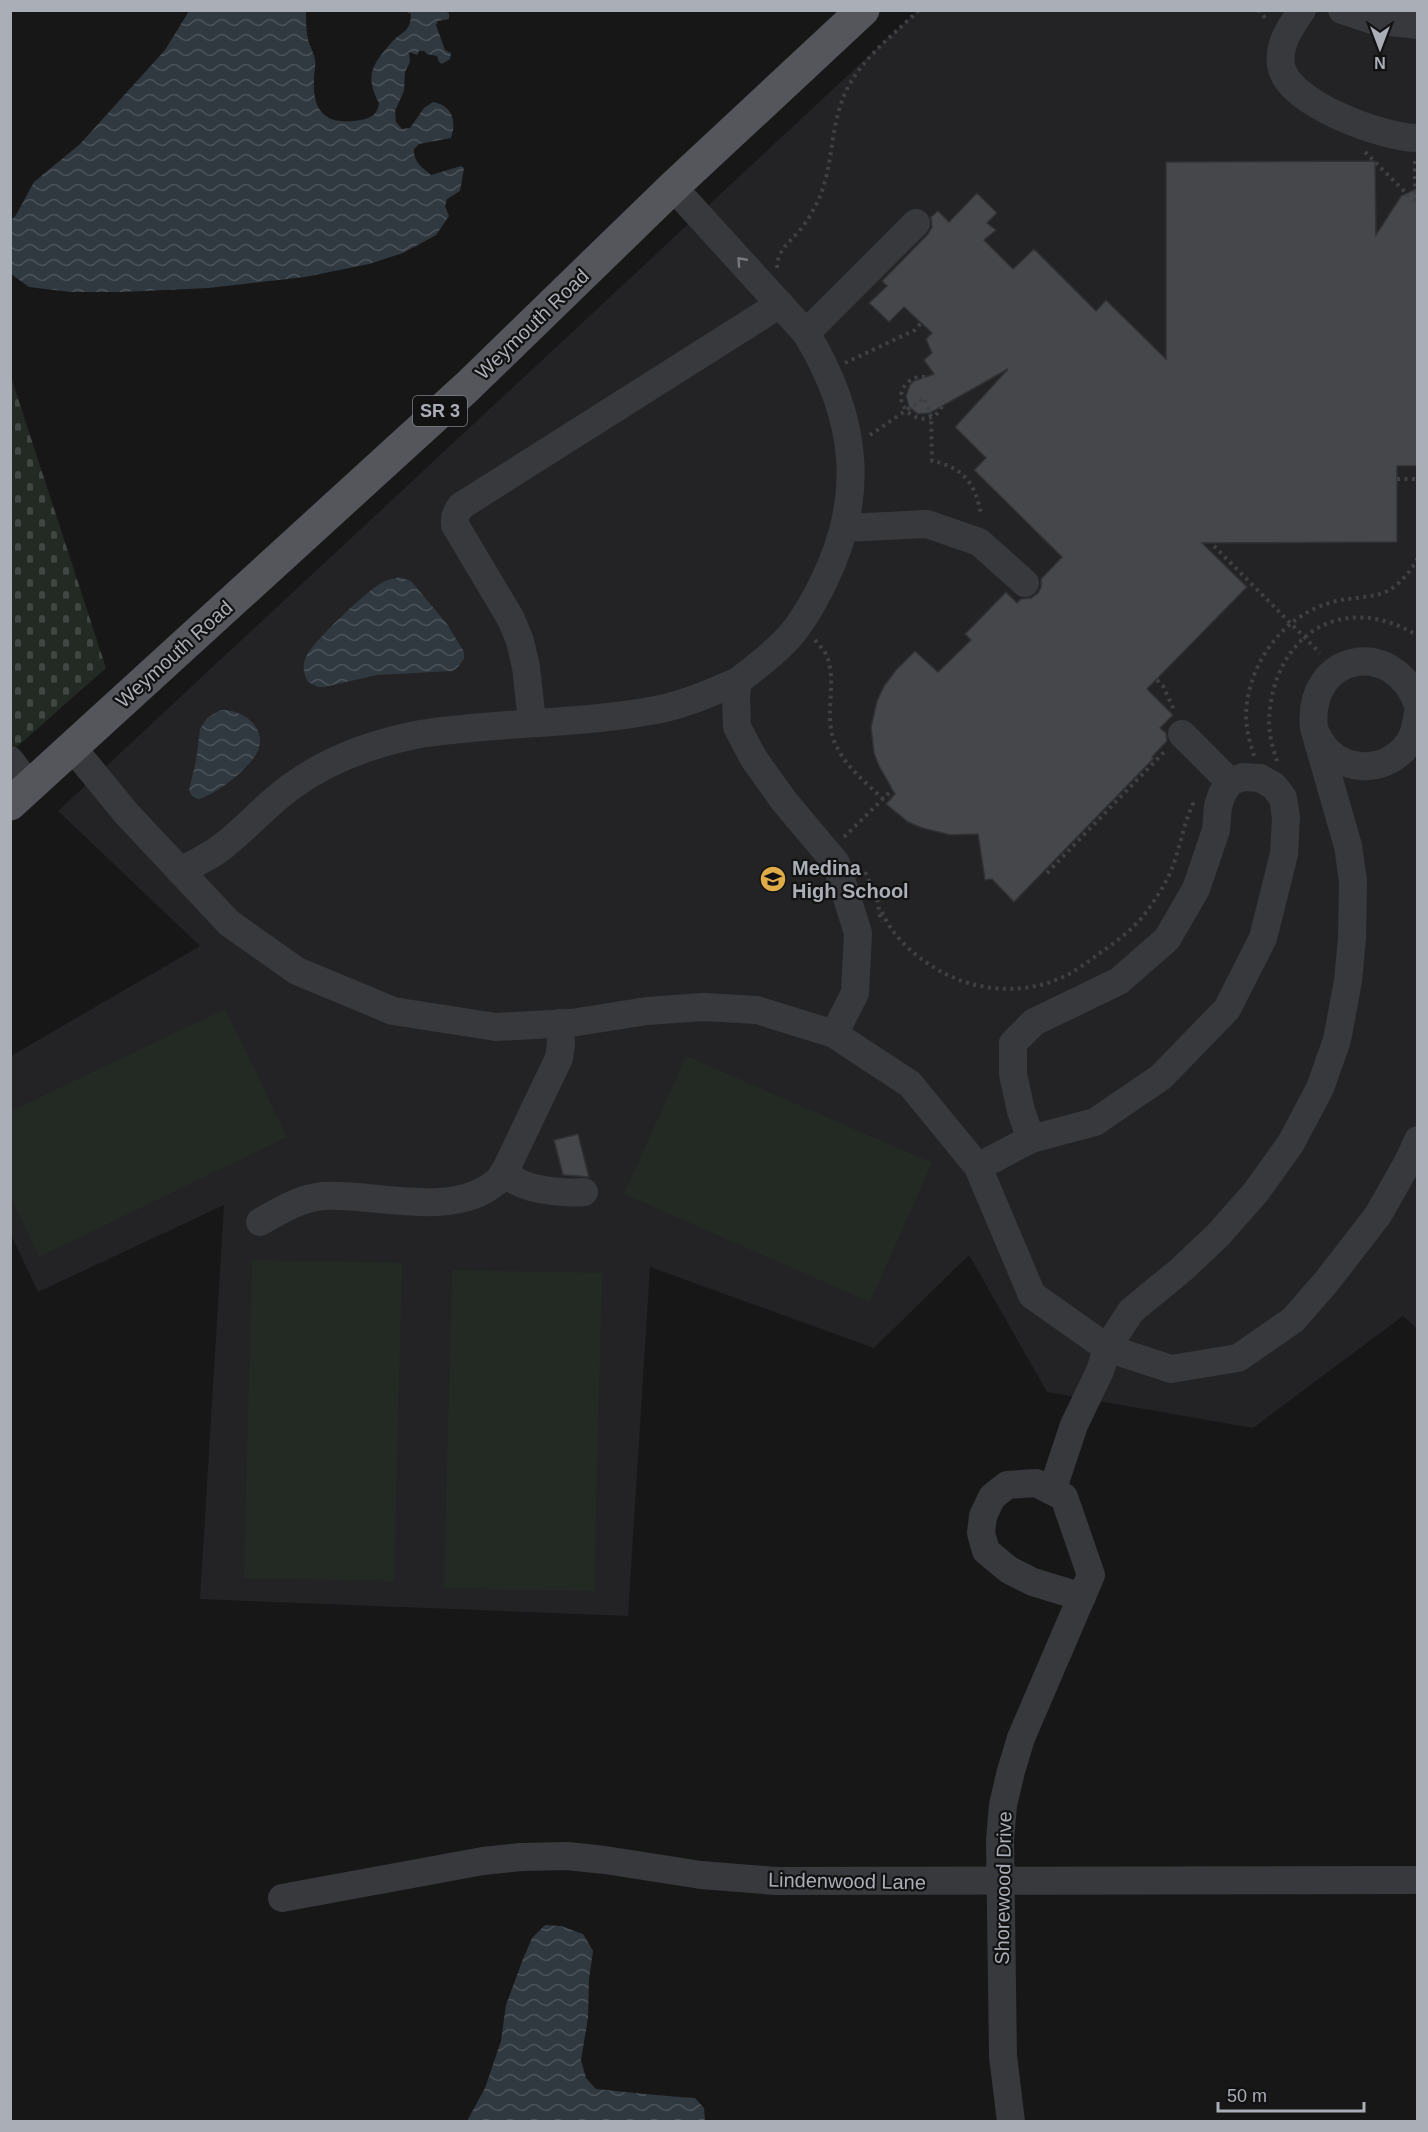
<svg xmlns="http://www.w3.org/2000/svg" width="1428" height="2132" viewBox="0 0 1428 2132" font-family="Helvetica,sans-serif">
  <defs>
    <pattern id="cemetery-stones" width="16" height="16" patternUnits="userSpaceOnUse" patternTransform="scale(1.5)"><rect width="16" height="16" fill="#232a24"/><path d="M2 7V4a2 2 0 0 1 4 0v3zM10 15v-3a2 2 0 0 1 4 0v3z" fill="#404642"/></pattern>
    <pattern id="water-waves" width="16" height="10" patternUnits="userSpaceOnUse" patternTransform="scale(1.5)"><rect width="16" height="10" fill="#313940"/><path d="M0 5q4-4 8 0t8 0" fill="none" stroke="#4c5359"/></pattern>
  </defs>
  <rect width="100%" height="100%" fill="#171718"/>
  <path fill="#232325" d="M917,11H1417V1329L1403,1316L1253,1428L1047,1392L969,1255L874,1348L650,1267L628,1616L200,1599L224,1205L38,1292L11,1235V1056L200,946L58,811Z"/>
  <path fill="url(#cemetery-stones)" d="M10,374L106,668L11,752H10Z"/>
  <g fill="#232a24">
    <path d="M225,1009L287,1137L39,1257L11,1198V1111Z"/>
    <path d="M686,1056L932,1163L870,1302L624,1194Z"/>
    <path d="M252,1260L402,1263L394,1581L244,1578Z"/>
    <path d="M452,1270L602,1273L594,1591L444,1588Z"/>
  </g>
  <g fill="url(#water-waves)">
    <path d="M443,11L449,13V19L438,21L436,25L445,50L451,53L450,59L442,64L439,62L437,56L427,54L424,51H419L417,55L409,52L410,62L405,72L404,91L395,111L396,122L402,129L410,128L424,108L433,102C452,105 457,121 451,138L419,144L414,149C413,162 422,167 431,175L461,166L464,168L460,191L447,199L445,206L449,216L436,235L403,253L369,264L305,277L209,288L121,292H71L29,287L11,274V220L16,215L34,182L80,144L165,50L189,11H306C306,21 306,32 309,43C311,48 314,54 315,60C316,66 314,72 314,79C312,113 327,126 361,120C371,118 378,114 379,103C365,76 371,66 391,43C400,32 411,33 411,14L405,11Z"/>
    <path d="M399,577L411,581L447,624L464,652V659L457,668L452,671L377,675L324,687H318L308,682C303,674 302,663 307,655C316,639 369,588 385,581C389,579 395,579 399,577Z"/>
    <path d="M221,710C245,709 271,731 255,756C245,771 216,795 198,799L192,796L189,790L196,761L200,729L207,718Z"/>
    <path d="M545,1925L561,1926L583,1934L593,1951L589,1979L588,2018L581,2060L586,2078L596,2089C629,2092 661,2096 695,2098L704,2108L705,2121H467L485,2088L501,2041L506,2005L523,1959L532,1938Z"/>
  </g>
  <g fill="#46474b" stroke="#313134" stroke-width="1.5">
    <path d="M1375,161L1376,235L1401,196L1418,188V466H1397V542L1202,543L1247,587L1147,689L1173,715L1160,728L1166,733L1167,741L1152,757L1154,758L1014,902L992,879L985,880L978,834L950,835L922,828L908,822L886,804L895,794L879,766L874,753L871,727L877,701L884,686L896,670L915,651L938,672L971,640L965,634L1006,592L1017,603L1021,599L1031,598L1038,593L1041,587V579L1062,557L974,470L986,458L955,427L1008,369L930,413L918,414L909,407L906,396L910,385L914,381L934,374L924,360L932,353L926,339L932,333L904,307L889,322L869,303L887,286L882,281L928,234L932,227L931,217L938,211L949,222L977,193L997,213L987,223L996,230L984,240L1013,269L1034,249L1096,311L1106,300L1166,359V162Z"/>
    <path d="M578,1134L589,1177L563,1175L554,1140Z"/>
  </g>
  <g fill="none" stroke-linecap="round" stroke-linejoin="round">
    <g stroke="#3e4044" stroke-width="4" stroke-dasharray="3 4.5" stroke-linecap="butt">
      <path d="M1258,10L1268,21"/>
      <path d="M1365,152L1415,202L1418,200"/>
      <path d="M1415,161V202"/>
      <path d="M777,268C778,249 788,244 800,230C807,222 812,212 817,203C831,174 830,144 838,114C849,67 886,42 919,10"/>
      <path d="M845,363L915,330L921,323"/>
      <path d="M925,377C918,376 913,378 908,382C883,406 932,440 944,401"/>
      <path d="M870,435L924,398L931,417L932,461C964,467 976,485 981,515"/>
      <path d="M1397,479H1418"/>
      <path d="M1214,546L1320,653"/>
      <path d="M815,640C820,646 826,652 828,659C836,685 825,712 833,738C842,764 864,781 883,799"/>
      <path d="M1157,680L1163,686L1175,712"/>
      <path d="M1254,756C1250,743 1246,729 1246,715C1247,671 1275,626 1316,608C1363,587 1386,613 1418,558"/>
      <path d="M1277,761C1273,749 1269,735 1269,721C1272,636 1342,589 1418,636"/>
      <path d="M844,837L893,789"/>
      <path d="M865,872L877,898L881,922"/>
      <path d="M1047,873L1167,749"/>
      <path d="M882,912C891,933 908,950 927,963C969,992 1023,998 1069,974C1080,968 1090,960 1100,953C1117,941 1135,928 1147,911C1158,896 1168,880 1174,863C1181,843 1184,822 1194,802"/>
    </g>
    <g stroke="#38393d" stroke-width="28">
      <path d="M1302,10C1291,26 1278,44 1281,65C1286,103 1383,138 1418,138"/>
      <path d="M1342,10L1372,20L1418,25"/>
      <path d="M673,187L806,333C857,417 867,496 822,585C813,603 803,621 790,636C775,653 756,667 738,681"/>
      <path d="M806,333L916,223"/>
      <path d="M845,528L927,524L979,542L1025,583"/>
      <path d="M532,722L526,667L520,641L511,619L455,525C454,517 456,512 461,506L780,304"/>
      <path d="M1182,734L1230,782"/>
      <path d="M1318,737C1335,773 1385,776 1408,744C1415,735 1416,724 1418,713"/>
      <path d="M72,747L126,813L229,923L297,971L393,1011L496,1027L571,1023L647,1011L703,1007L757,1010L834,1034L910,1084L978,1167L1032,1295L1107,1348L1171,1369L1238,1358L1293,1320L1327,1281L1378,1215L1408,1162L1418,1140"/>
      <path d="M10,760L29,786"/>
      <path d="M180,871C196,863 213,855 227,843C249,825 268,803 292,786C321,765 356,750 390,741C414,734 438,731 462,729C528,722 596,722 661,709C688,703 713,692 738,681L736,696L737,727L754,759L784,801L836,863L858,933L855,993L834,1034"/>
      <path d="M978,1167L1031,1139L1095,1122L1161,1077L1227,1009L1263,938L1284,854L1286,817L1283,798L1274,786L1260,778L1243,777L1230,782L1222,794L1218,806L1216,830L1196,889L1167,939L1119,981L1034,1022L1013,1043V1074L1021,1111L1031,1139"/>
      <path d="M506,1169C510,1190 566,1194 584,1192"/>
      <path d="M260,1222C279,1211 300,1198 323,1196C375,1193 451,1219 495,1183C500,1180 503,1173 506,1169L559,1058L561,1044L560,1023"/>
      <path d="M1052,1491L1074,1425L1100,1371L1107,1348L1131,1311L1181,1270L1218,1235L1256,1192L1291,1143L1320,1088L1337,1040L1348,981L1352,938L1353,881L1348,846L1314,728C1306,653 1394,636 1418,705"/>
      <path d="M282,1898L483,1861L521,1857L567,1856L605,1860L701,1875L776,1881L1418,1880"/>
      <path d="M1011,2122L1003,2056L1000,1840L1003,1805L1011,1771L1021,1738L1091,1575L1064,1497L1036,1483L1007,1485L992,1497L983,1516L981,1533L986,1551L1009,1570L1033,1582L1082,1597"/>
    </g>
    <path stroke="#54565c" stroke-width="33" d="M10,804L467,387L673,187L863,10"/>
  </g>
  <defs><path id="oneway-chevron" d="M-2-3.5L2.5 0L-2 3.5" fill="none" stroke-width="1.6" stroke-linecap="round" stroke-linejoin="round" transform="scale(1.5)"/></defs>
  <use stroke="#777980" href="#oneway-chevron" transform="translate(741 261) rotate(-132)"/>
  <defs>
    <symbol id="school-disc" viewBox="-11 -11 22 22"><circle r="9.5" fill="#dfac48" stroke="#121213"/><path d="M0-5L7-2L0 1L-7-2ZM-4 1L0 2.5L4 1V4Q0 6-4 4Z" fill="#111"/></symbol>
  </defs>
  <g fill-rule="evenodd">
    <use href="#school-disc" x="758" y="864" width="30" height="30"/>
  </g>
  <g text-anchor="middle" stroke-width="4.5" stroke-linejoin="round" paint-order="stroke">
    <rect fill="#121213" stroke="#7c7f86" stroke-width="1.5" x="413" y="396" width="54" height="30" rx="4.5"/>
    <g font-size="18" font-weight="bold" fill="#aaaeb7">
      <text x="440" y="417">SR 3</text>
    </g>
    <g font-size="20" fill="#aaaeb7" stroke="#121213">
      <text transform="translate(532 324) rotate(-44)" y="7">Weymouth Road</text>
      <text transform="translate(174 654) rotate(-42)" y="7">Weymouth Road</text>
      <text transform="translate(847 1881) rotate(1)" y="7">Lindenwood Lane</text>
      <text transform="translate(1003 1888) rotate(-89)" y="7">Shorewood Drive</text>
    </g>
    <g font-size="20" font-weight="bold" fill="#aaaeb7" stroke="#121213" text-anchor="start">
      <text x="792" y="875">Medina<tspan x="792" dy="23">High School</tspan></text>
    </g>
  </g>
  <rect width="1428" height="2132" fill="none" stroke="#aaaeb7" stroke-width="24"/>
  <g transform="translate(1380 48) rotate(180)" stroke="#121213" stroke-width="4.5" paint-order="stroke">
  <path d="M0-4.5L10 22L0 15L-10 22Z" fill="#aaaeb7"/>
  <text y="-9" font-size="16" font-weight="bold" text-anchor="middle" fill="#aaaeb7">N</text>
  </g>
  <path d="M1218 2102v9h146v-9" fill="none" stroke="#aaaeb7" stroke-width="3"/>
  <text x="1227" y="2102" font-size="18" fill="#aaaeb7" stroke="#121213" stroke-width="4.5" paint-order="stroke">50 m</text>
</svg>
